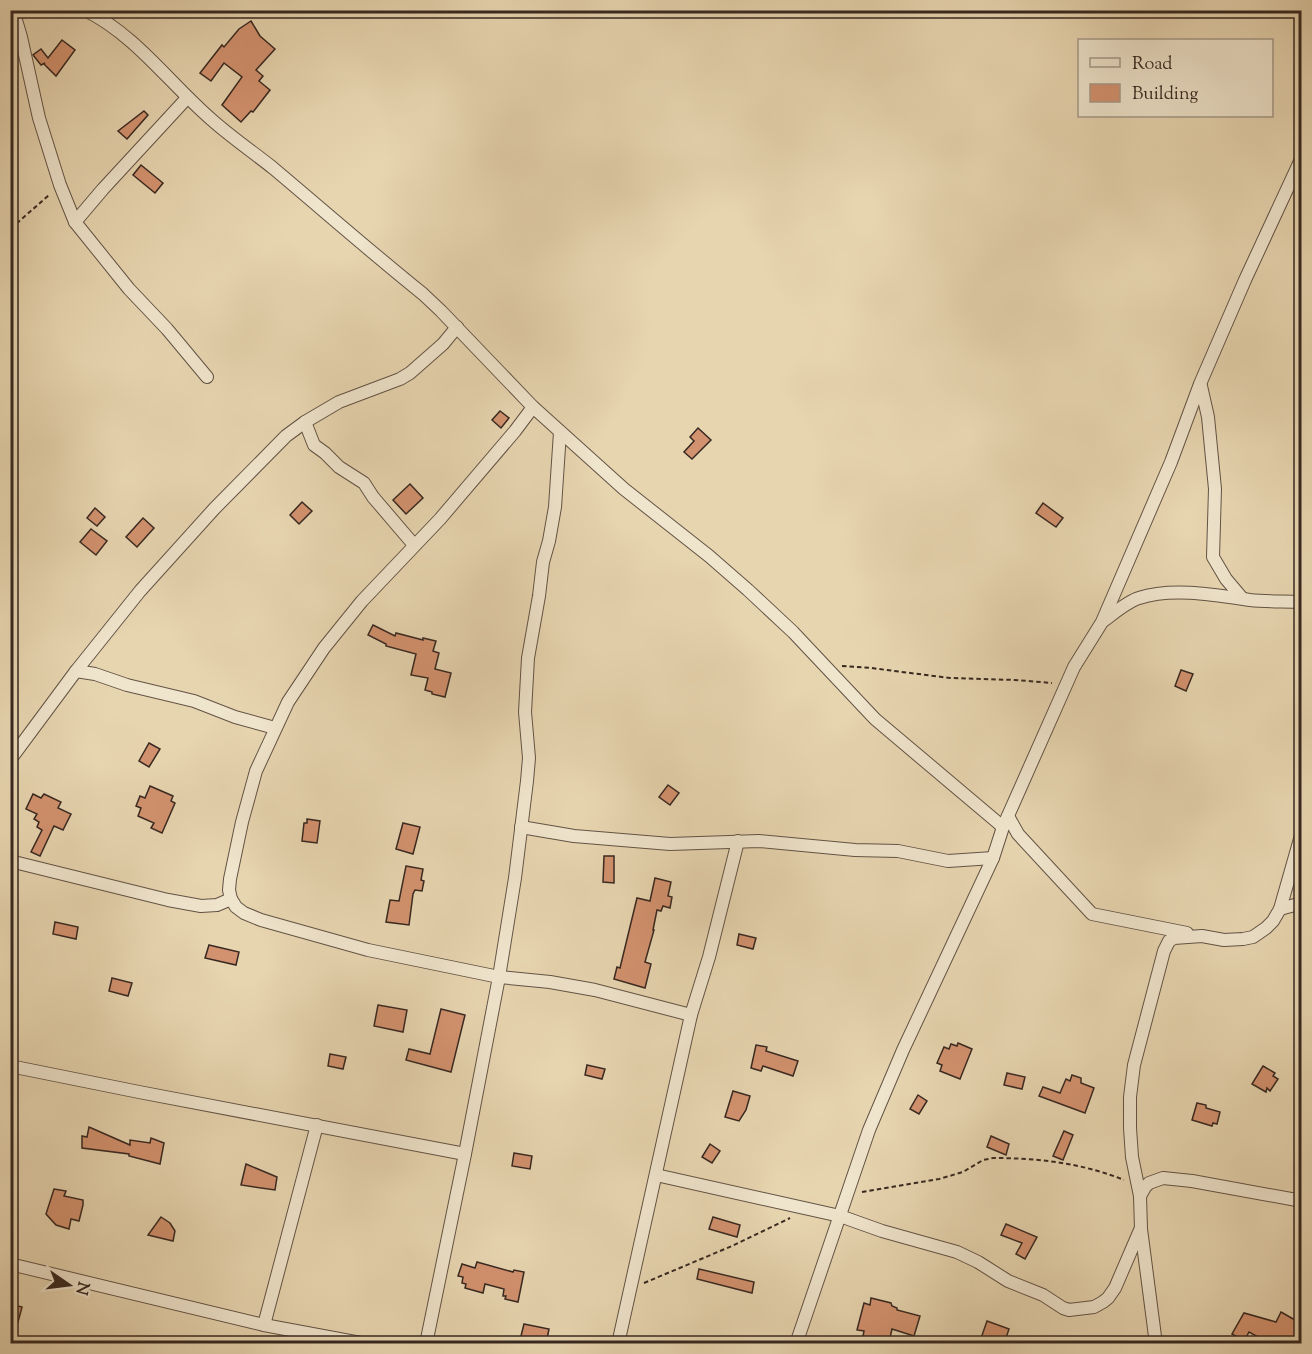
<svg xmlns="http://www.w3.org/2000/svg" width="1312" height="1354" viewBox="0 0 1312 1354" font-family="'Sorts Mill Goudy',serif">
  <rect width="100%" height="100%" fill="#e7d5b0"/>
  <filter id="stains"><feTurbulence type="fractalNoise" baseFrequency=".00333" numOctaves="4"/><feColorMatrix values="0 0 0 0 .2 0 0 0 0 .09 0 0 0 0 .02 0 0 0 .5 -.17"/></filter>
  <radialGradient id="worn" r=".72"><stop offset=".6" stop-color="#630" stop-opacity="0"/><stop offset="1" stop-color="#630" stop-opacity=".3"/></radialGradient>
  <g fill="#d3926f" stroke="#372821" stroke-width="1.5">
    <path d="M251,21L260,36L275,49L256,70L263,76L259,81L270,90L253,112L251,111L241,122L222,105L242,77L224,63L211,81L200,73L222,45L224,47L239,29Z"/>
    <path d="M62,40L75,50L56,76L44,64L45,63L41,65L33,55L41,49L48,58Z"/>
    <path d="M144,111L148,115L127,139L118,131Z"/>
    <path d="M141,165L163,183L155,193L133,175Z"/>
    <path d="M500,411L509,418L501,428L492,420Z"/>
    <path d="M698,428L711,440L692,459L684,452L694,441L690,437Z"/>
    <path d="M410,484L423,498L406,514L393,500Z"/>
    <path d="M302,502L312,511L299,524L290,515Z"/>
    <path d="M1043,503L1063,518L1056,527L1036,513Z"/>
    <path d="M95,508L105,517L97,526L87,518Z"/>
    <path d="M143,518L154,528L137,547L126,537Z"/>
    <path d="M91,529L107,541L96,555L80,542Z"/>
    <path d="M373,625L395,636L396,633L423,640V638L436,641L433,651L439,653L435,669L451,673L445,697L432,694V692L425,690L428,678L411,675L416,654L386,646V644L368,635Z"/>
    <path d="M1181,670L1193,674L1186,691L1175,686Z"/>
    <path d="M149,743L160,749L149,767L139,761Z"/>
    <path d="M668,785L679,793L670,805L659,797Z"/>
    <path d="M150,786L173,796L171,801L175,803L162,833L151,828L154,823L138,816L141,808L136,806L140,796L145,798Z"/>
    <path d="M33,794L41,798L44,794L61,802L58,808L71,814L63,830L54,826L40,856L31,852L42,830L37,827L39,822L34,819L37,814L26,809Z"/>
    <path d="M307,819L320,821L317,843L302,841L304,823H307Z"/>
    <path d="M403,823L420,827L413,854L396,849Z"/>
    <path d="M604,856H614V883L603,882Z"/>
    <path d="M406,866L423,869L421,880L424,881L422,891L415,890L413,894L409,925L386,922L390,900L399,901Z"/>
    <path d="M655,878L671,882L668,896L672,897L670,908L663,906L661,911L657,910L653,930H654L645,962L651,964L645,988L614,979L617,967L620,968L637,898L650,901Z"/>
    <path d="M55,922L78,927L76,939L53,934Z"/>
    <path d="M739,934L756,938L753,949L737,945Z"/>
    <path d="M209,945L239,952L236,965L205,958Z"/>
    <path d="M112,978L132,983L128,996L109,991Z"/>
    <path d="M378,1005L407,1010L403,1032L374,1026Z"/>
    <path d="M441,1009L465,1015L451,1072L406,1060L409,1049L430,1054Z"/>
    <path d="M958,1043L972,1049L960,1079L940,1071L942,1065L937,1063L944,1047L949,1049L951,1044L957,1046Z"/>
    <path d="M756,1045L767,1047L766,1051L798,1061L793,1076L763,1066L761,1071L751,1068Z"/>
    <path d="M330,1054L346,1057L343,1069L328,1066Z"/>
    <path d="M587,1065L605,1069L602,1079L585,1075Z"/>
    <path d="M1263,1066L1275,1073L1273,1076L1278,1079L1270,1091L1267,1088L1266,1092L1252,1084Z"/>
    <path d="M1007,1073L1025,1077L1022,1089L1004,1085Z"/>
    <path d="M1072,1075L1081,1078V1083L1094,1088L1085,1113L1039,1096L1043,1087L1060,1093L1066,1079L1070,1081Z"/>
    <path d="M733,1091L750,1096L746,1110L739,1121L725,1117Z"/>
    <path d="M918,1095L927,1101L919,1114L910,1109Z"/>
    <path d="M1197,1103L1206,1105V1108L1220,1112L1217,1124L1213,1123L1212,1126L1192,1120Z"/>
    <path d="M89,1127L130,1145V1140L150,1143L151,1138L164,1143L160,1164L129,1156V1154L82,1148V1136L87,1137Z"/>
    <path d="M1064,1131L1073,1135L1063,1160L1053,1156Z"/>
    <path d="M991,1136L1009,1144L1006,1155L987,1147Z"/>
    <path d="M710,1144L720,1151L712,1163L702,1157Z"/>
    <path d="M514,1153L532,1156L530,1169L512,1166Z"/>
    <path d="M246,1164L277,1177L275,1190L241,1185Z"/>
    <path d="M54,1189L66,1191L64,1196L83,1200V1205L79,1221L71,1219L69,1229L56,1225L46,1214Z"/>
    <path d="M161,1217L170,1223L175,1231L173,1241L148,1235Z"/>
    <path d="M713,1217L740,1225L737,1237L709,1229Z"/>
    <path d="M1006,1224L1037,1237L1025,1259L1016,1254L1022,1243L1001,1235Z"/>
    <path d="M477,1262L513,1272L514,1270L524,1272L518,1302L505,1299L506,1296H503L504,1289L485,1284L483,1293L465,1288L466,1284L462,1283L463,1277L458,1276L462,1264L475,1268Z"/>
    <path d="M699,1269L754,1282L752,1293L697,1279Z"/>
    <path d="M871,1298L891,1303L892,1306L897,1308V1310L920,1316L914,1336L892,1329L889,1342L863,1336L864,1331L857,1330L864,1303L870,1305Z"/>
    <path d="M10,1304L22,1307L14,1337H10Z"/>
    <path d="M1281,1312L1302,1324V1333L1296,1344H1271L1249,1332L1244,1341L1232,1334L1244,1313L1276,1322Z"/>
    <path d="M987,1321L1009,1329L1004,1344H979Z"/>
    <path d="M524,1324L549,1329L546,1344H519Z"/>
  </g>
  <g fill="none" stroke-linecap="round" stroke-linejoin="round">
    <defs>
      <g id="minor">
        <path d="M13,10L21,37L39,118L60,185L75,222L129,289L167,329L207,377"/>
        <path d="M85,10C136,35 170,84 212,120C231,137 253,152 273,168C323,210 372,253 423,294L441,311L533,407L624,489L709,556L748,590L793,632L875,719L1003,827"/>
        <path d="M75,222L103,189L187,98"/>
        <path d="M1201,386L1208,417L1215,489L1213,557L1226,579L1242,598"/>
        <path d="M533,407L515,431L440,519L362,601L324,648L288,702L256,771L242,822L230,879L229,890L231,899L236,907L244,913L261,920L368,950L499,977L550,982L595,990L691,1015"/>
        <path d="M305,422L314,445L325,453L339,467L364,483L373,497L414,545"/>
        <path d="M1103,621C1113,614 1128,601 1139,598C1172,587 1216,595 1250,600C1267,602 1284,601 1302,602"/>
        <path d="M76,671L95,674L127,685L194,701L235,717L275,728"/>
        <path d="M10,760L76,671L140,591L214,509L286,436L305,422L339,402L400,379L410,373L443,344L457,327"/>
        <path d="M1008,816L1018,834L1092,914L1187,933"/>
        <path d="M521,827L574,836L670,844L759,841L855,850L898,851L948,861L993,858"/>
        <path d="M10,861L168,900L201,906L217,905L231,899"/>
        <path d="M1280,909L1302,903"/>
        <path d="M10,1066L139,1092L465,1154"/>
        <path d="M656,1175L840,1216L882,1231L957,1252L978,1262L1008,1281L1043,1295L1063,1308L1069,1310L1094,1307L1103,1302L1108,1298L1115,1288L1140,1230"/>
        <path d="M1140,1196L1145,1187L1149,1183L1163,1178L1192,1181L1302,1201"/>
        <path d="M10,1264L264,1325L366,1344"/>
        <path d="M264,1325L317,1125"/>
        <path d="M426,1344L465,1154L499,977L515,878L527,781L529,758L525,712L528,658L539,596L543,562L549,541L555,507L560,432"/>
        <path d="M618,1344L691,1015L709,957L738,841"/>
        <path d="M796,1344L869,1130L903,1050L993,858L1003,827L1074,667L1102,622L1171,462L1200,384L1245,280L1302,157"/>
        <path d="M1156,1344L1141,1229L1140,1196L1132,1157L1130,1128V1097L1134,1065L1164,951L1169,941L1174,938L1202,936L1224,940L1243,939L1253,937L1266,928L1273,921L1280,909L1302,832"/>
      </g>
    </defs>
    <use href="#minor" stroke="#635345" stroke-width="14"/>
    <g stroke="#372821" stroke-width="2" stroke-dasharray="4.5 3" stroke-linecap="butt">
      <path d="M10,227L16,224L49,195"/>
      <path d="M842,666L871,668L950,678L1015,680L1052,683"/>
      <path d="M862,1192L939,1179L963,1172L983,1160L993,1158C1038,1158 1082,1163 1124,1180"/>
      <path d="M644,1283L732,1246L790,1218"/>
    </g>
    <use href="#minor" stroke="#efe4cc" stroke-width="12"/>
  </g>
  <rect width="1312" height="1354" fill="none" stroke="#e7d5b0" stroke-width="36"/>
  <rect x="12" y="12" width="1288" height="1330" fill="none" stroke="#372821" stroke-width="3"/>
  <rect x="18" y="18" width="1276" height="1318" fill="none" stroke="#372821" stroke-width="1.5"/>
  <rect x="1078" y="39" width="195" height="78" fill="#efe4cc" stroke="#a59988" stroke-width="1.5"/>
  <rect x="1090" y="58" width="30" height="9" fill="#efe4cc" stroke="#a59988" stroke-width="1.5"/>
  <text x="1132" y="69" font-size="18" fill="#372821">Road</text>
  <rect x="1090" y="84" width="30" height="18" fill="#d3926f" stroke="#a59988" stroke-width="1.5"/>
  <text x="1132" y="99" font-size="18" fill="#372821">Building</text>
  <g transform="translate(69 1285) rotate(104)" stroke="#efe4cc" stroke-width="4.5" paint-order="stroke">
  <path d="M0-4.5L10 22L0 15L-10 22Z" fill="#372821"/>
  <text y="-9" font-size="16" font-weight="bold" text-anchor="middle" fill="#372821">N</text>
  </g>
  <rect width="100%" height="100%" filter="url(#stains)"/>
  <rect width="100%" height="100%" fill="url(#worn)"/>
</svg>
